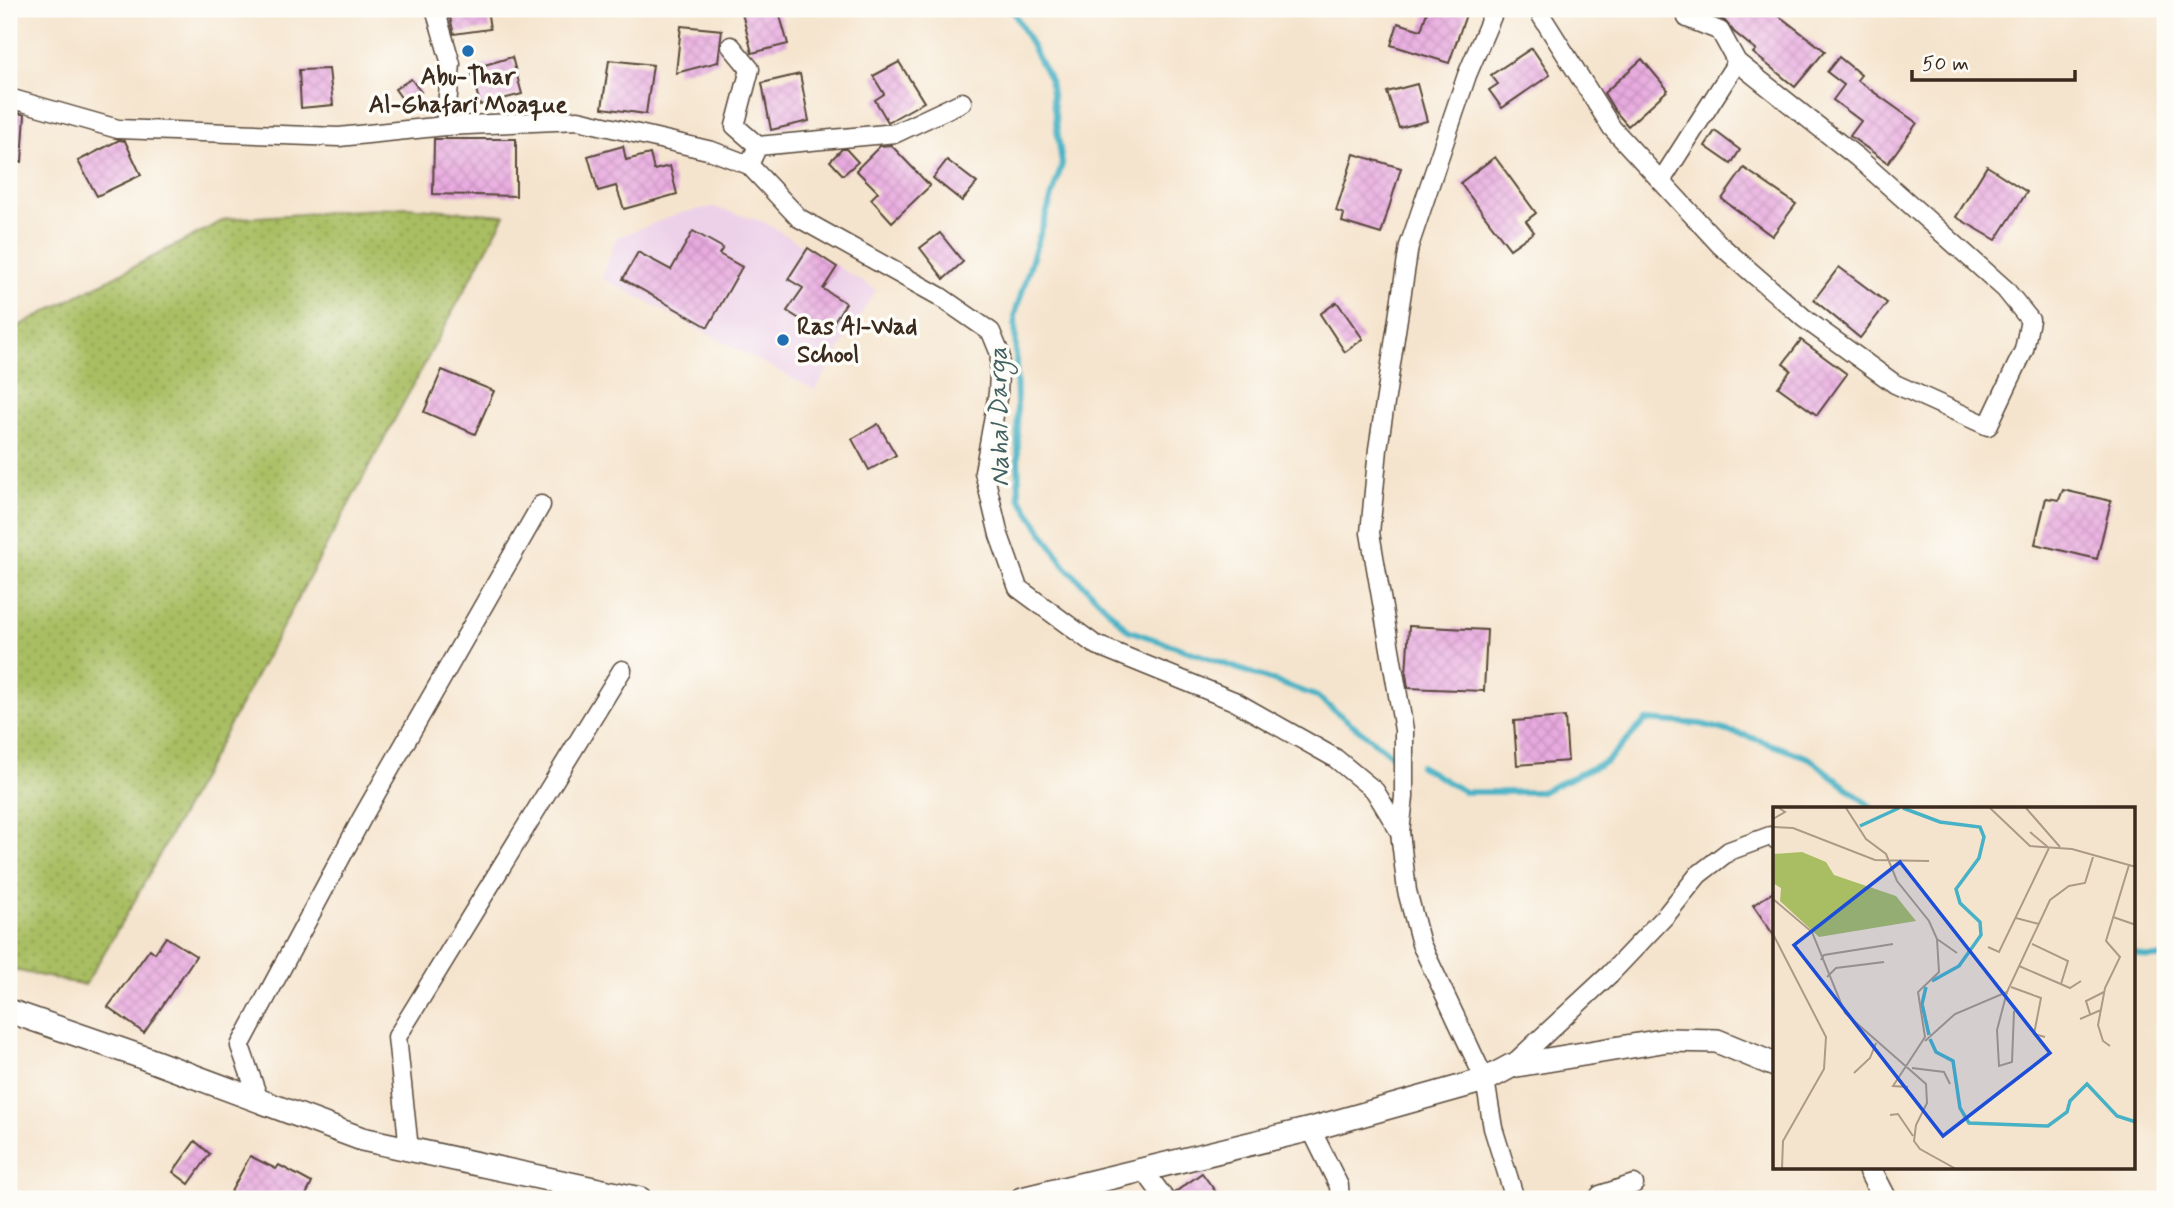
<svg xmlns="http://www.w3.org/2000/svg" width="2174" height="1208" viewBox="0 0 2174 1208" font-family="Mynerve,sans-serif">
  <defs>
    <pattern id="grass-dots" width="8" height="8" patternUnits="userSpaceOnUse" patternTransform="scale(1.75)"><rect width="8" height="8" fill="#a9be62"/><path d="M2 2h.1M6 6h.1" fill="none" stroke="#8b9b50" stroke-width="1.8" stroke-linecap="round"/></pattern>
    <pattern id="building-cross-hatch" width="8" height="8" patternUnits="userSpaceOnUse" patternTransform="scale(1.75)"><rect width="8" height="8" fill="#e8aadf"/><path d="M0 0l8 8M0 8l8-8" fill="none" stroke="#c892bf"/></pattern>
  </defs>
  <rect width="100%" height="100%" fill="#fdfcf7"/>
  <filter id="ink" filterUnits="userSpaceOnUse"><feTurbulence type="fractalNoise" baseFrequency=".0143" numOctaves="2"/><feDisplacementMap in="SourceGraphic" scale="14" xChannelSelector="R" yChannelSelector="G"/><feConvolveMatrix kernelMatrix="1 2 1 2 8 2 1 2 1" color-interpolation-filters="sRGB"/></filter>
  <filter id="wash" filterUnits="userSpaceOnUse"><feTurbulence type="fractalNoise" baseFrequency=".00686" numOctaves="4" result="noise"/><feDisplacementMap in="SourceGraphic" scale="28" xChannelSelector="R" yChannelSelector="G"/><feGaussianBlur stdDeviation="1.57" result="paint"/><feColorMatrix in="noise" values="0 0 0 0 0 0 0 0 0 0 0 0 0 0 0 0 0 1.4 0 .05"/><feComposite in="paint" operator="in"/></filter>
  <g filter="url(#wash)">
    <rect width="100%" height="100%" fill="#f5e4cd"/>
    <path fill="#edd1e9" d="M713,207L764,222L876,290L815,390L602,278L616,238L680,213Z"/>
    <path fill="url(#grass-dots)" stroke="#727440" stroke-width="2" d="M407,207L505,215L135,900L85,985L9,969V331L226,219Z"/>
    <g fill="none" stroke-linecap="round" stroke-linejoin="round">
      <g stroke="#47b2c5" stroke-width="6">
        <path d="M1012,9L1050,80L1062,164L1015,314L1019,497L1065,566L1128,630L1316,696L1394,757"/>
        <path d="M1420,766L1465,792H1541L1607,761L1646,720L1701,724L1747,736L1809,758L1874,809"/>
        <path d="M2134,953L2147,957H2165"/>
      </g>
    </g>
    <g id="blocks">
      <g fill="url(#building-cross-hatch)">
        <path d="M448,9H487L490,29L454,34Z"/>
        <path d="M741,9H778L788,44L752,53Z"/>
        <path d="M1428,9H1468L1449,63L1391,45L1398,23L1421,30Z"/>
        <path d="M1703,9H1770L1825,51L1795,87L1753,53L1756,50L1734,32L1725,21Z"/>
        <path d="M681,26L722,30L718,62L676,73Z"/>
        <path d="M1532,48L1550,75L1502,108L1489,90L1498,84L1491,75Z"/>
        <path d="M512,57L522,94L480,105L471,69Z"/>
        <path d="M1839,57L1861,75L1857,80L1917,123L1888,163L1850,136L1861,121L1833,100L1844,85L1827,72Z"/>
        <path d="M1642,59L1668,90L1628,126L1615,111L1604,93Z"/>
        <path d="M609,60L653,65L646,114L602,108Z"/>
        <path d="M899,62L924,102L888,122L875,100L884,94L873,76Z"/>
        <path d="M329,69L333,105L301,108L299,70Z"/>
        <path d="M800,74L809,121L771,130L762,83Z"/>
        <path d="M411,79L421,92L405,103L395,89Z"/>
        <path d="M1417,84L1427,121L1399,128L1387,92Z"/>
        <path d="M9,110L25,115L22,162H9Z"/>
        <path d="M1715,131L1740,150L1731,164L1705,146Z"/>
        <path d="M434,139H516V196L433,194Z"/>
        <path d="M119,140L125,141L141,175L97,196L78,161Z"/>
        <path d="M891,145L930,186L892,222L871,199L878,192L856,170L880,146Z"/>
        <path d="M623,146L626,160L650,154L654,170L670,166L677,194L624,209L616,186L598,191L588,156Z"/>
        <path d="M842,149H846L858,162L843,175L830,161Z"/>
        <path d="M1354,154L1401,168L1381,234L1342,222L1344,214L1336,211Z"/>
        <path d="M1495,157L1536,213L1526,221L1534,232L1510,249L1460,183Z"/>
        <path d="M947,160L977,183L962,201L933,178Z"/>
        <path d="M1987,166L2027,192L1996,240L1956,217Z"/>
        <path d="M1744,168L1796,204L1772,236L1722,199Z"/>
        <path d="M693,231L723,248L719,254L742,267L708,327L623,279L638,252L671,270Z"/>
        <path d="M940,233L963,262L944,279L920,248Z"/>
        <path d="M808,248L837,267L823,289L846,303L825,335L787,311L803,288L788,279Z"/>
        <path d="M1839,267L1887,303L1860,338L1814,300Z"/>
        <path d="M1337,302L1363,339L1345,352L1320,314Z"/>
        <path d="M1801,340L1847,374L1817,415L1778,387L1791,370L1783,364Z"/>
        <path d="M442,370L494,391L475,434L424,412Z"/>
        <path d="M878,424L896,455L869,470L852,439Z"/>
        <path d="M2063,490L2111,501L2097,559L2035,544L2046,498L2059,500Z"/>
        <path d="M1409,626L1487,630L1484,691L1408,688L1406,674Z"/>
        <path d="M1565,717L1568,761L1517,765L1514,721Z"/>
        <path d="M1775,891V937L1753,905Z"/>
        <path d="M166,937L196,956L144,1033L108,1007L150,949L155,953Z"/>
        <path d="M195,1141L210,1154L189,1184L173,1172Z"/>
        <path d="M250,1156L276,1169L279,1165L312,1183L304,1199H227Z"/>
        <path d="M1202,1173L1221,1199H1176L1174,1193Z"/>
      </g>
    </g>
  </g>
  <g filter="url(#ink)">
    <use href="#blocks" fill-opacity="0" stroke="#574638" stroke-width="2"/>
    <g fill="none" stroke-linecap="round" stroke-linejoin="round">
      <defs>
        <g id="minor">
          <path d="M435,9L451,64L445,126"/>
          <path d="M1537,9L1612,128L1720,245L1805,319L1895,384L1988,426L2024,350L2030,320L2005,289L1858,158L1737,62L1720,31L1687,18"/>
          <path d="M731,46L750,69L735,126L758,146"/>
          <path d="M9,98L118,129L339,137L445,126L578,120L712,151L749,165L799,218L939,296L991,332L1000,354L998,393L984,472L999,535L1018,588L1094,644L1234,701L1335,758L1375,791L1400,832L1407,891L1421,944L1485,1080L1493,1128L1515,1199"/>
          <path d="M749,165L758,146L896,133L962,102"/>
          <path d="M1661,181L1737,62"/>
          <path d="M1400,832L1404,797V730L1370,533L1378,449L1409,246L1467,75L1495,9"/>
          <path d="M1511,1066L1610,974L1667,914L1698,875L1729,851L1770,836L1775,839"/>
          <path d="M259,1100L240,1046L362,818L541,505"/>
          <path d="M1311,1129L1339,1186L1340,1199"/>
          <path d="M409,1149L397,1037L622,670"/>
          <path d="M1143,1169L1165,1199"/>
          <path d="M1598,1199L1600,1195L1634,1184"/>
        </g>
        <g id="tertiary">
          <path d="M9,1011L142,1057L362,1139L640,1199"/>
          <path d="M1869,1168L1885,1199"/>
          <path d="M1022,1199L1311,1129L1485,1080L1511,1066L1668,1040L1717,1041L1775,1065"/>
        </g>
      </defs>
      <use href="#minor" stroke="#574638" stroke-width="21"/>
      <use href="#tertiary" stroke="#574638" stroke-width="26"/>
      <use href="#minor" stroke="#fff" stroke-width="18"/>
      <use href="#tertiary" stroke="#fff" stroke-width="23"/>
    </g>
  </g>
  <g fill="#1f6fb2" stroke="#fdfcf7" stroke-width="2.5">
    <circle cx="468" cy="51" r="7"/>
    <circle cx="783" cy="340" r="7"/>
  </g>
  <g text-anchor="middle" stroke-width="7" stroke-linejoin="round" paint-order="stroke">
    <g font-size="24" font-weight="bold" fill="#3b2a1e" stroke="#fdfcf7">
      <text x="468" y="84">Abu-Thar<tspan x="468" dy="28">Al-Ghafari Moaque</tspan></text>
      <text x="797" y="334" text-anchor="start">Ras Al-Wad<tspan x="797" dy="28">School</tspan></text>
    </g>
    <g font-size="26" font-style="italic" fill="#406061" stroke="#fdfcf7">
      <text transform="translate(998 417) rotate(-91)" y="9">Nahal Darga</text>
    </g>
  </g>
  <g transform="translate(1773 807)">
    <rect width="362" height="362" fill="#f5e4cd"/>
    <path d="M29,45L53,55L61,68L123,89L143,114L46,130L7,94L8,81L0,76V47Z" fill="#a9be62"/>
    <path fill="none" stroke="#47b2c5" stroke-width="3.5" d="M130,1L167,15L207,20L211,30L206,51L183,82L187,96L207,115L208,128L186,159L159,174M87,19L126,1M153,180L149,197L156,228M157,232L163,245L180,254L187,301L196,316L275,319L294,305L297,294L314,277L344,309L363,315"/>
    <path fill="none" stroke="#ab9a87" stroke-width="2" d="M73,1L93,32L113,47L124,74L156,114L164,132L166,165L145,185L152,230L120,279L135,280M217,1L257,39L299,42L363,60M253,1L287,40M0,12L12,5L6,1M0,20L20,21L102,53L156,54M0,92L39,125L72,206L153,277L154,296L143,318L141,334L147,342L183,362M340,110L363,118M243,111L266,117M0,127L53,230L51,262L10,334L9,362M164,132L184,146M259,137L295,154L288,177M215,140L226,145L276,41L257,25M48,153L51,148L120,137M246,159L297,181L308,174M54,170L63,161L111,155M238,180L268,191L261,227L272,230M234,185L224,223L226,259L239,255L241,204M317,207L313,194L331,185M307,212L328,203M152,234L182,207L234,185L277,93L296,79L312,76L320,50M337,239L330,234L325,218L332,181L347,150L333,134L356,58M139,261L171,265L177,277M81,266L97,251L103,236M117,308L125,307L140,329"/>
    <path fill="#1d4ed8" fill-opacity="0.15" stroke="#1d4ed8" stroke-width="3.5" d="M127,55L277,246L170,329L21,138Z"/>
    <rect width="362" height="362" fill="none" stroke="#3b2a1e" stroke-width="3.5"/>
  </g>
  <rect width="2174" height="1208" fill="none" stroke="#fdfcf7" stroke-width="35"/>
  <path d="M1912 70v10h163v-10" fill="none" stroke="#3b2a1e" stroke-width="3.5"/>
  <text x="1922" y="70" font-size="21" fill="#3b2a1e" stroke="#fdfcf7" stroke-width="5" paint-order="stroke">50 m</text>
</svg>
